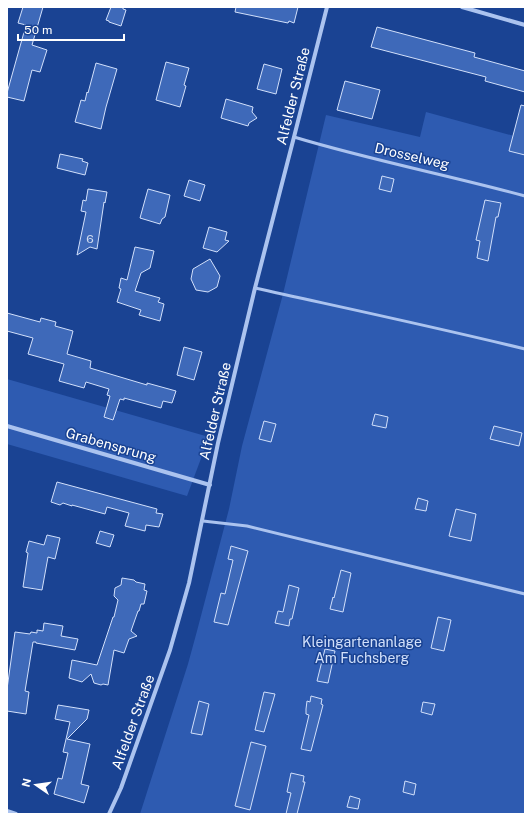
<svg xmlns="http://www.w3.org/2000/svg" width="532" height="821" viewBox="0 0 532 821" font-family="'Public Sans',sans-serif">
  <rect width="100%" height="100%" fill="#1a4393"/>
  <g fill="#2e5bb1">
    <path d="M426,112L525,139V814H140L188,664L197,631L229,509L242,446L283,294L326,115L420,137Z"/>
    <path d="M7,379L209,437L187,496L7,444Z"/>
  </g>
  <g fill="#3e69b9" stroke="#d2e0fb">
    <path d="M23,7H43L32,45L47,50L40,72L32,70L24,101L7,97V93L26,25L18,23Z"/>
    <path d="M111,7H123V9L126,10L121,26L109,22V21L106,20Z"/>
    <path d="M236,7H298L294,23L289,21L288,23L235,12Z"/>
    <path d="M377,27L475,53L474,57L525,71V92L485,81L486,77L371,47Z"/>
    <path d="M166,62L189,68L184,85L186,86L180,107L156,100Z"/>
    <path d="M96,63L117,69L106,107L101,129L75,122L81,100L85,101L87,92L88,93Z"/>
    <path d="M264,64L282,69L276,94L257,89Z"/>
    <path d="M345,81L380,90L372,119L337,110Z"/>
    <path d="M226,99L253,107L252,112L257,118L249,123L248,126L221,118Z"/>
    <path d="M521,105L525,106V155L509,151Z"/>
    <path d="M60,154L83,159L82,161L88,163L85,175L57,168Z"/>
    <path d="M382,176L394,179L391,192L379,189Z"/>
    <path d="M189,180L205,185L200,201L184,196Z"/>
    <path d="M88,189L107,192L105,203L104,202L97,249L90,247L77,255L86,212L81,211L83,200L86,201Z"/>
    <path d="M148,189L170,195L165,217L162,219L160,224L140,218Z"/>
    <path d="M485,200L501,203L498,217H496L488,261L477,258L480,241L476,240Z"/>
    <path d="M209,227L227,232L225,240L229,241L217,252L203,248Z"/>
    <path d="M135,247L154,251L150,268L141,273L135,291L160,298L158,302L164,304L160,321L139,315L141,310L117,302L121,289L119,288L121,278L127,280Z"/>
    <path d="M210,259L220,276L217,287L208,292L196,290L191,279L193,269Z"/>
    <path d="M7,313L40,322L41,318L56,322L55,326L73,331L67,354L91,361L90,368L147,385V383L176,391L172,403L163,401L161,408L124,398V400L120,399L113,420L104,417L110,396L107,395L109,389L86,382L84,388L59,381L64,364L28,354L33,338L7,331Z"/>
    <path d="M184,347L202,352L194,380L177,375Z"/>
    <path d="M375,414L388,417L386,428L372,425Z"/>
    <path d="M264,421L276,424L271,442L259,439Z"/>
    <path d="M494,426L522,433L519,446L490,439Z"/>
    <path d="M57,482L157,509L156,513L163,514L159,527L146,525L145,531L125,526L129,513L107,507L105,514L72,505V506L63,503L60,505L51,502Z"/>
    <path d="M418,498L428,501L426,511L415,509Z"/>
    <path d="M456,509L476,514L471,541L449,536Z"/>
    <path d="M100,531L114,535L110,547L96,543Z"/>
    <path d="M47,535L60,538L55,559L48,557L42,590L23,587L28,553L26,552L29,541L44,545Z"/>
    <path d="M231,546L248,551L228,625L214,622L221,593L225,594L233,560L228,559Z"/>
    <path d="M341,570L351,573L343,612L330,609L333,597L334,598Z"/>
    <path d="M122,578L134,580L136,582L145,584L144,590L147,591L144,604H141L139,611H138L131,631L137,636L129,639L124,653L114,650L108,685L103,684L101,685L94,683L91,674L82,682L69,678L72,660L97,665L113,617H114L118,600L114,596L115,588L121,585Z"/>
    <path d="M289,585L299,588L292,619H290L289,626L275,623L278,611L283,612Z"/>
    <path d="M438,617L451,620L444,651L431,648Z"/>
    <path d="M44,623L63,626L61,636L78,639L75,650L36,643V642H33L25,691L29,692L26,714L7,711V689L15,632L30,634L31,632L37,633V630L43,631Z"/>
    <path d="M325,649L335,651L328,683L317,681Z"/>
    <path d="M264,692L275,694L264,732L255,730Z"/>
    <path d="M311,696L322,699L321,704L323,705L311,751L301,749L309,715L306,714V709L307,701L310,702Z"/>
    <path d="M199,701L209,704L202,735L191,733Z"/>
    <path d="M423,702L435,704L432,715L421,712Z"/>
    <path d="M58,705L89,710L87,719L67,739L90,744L81,784L89,786L84,803L54,794L58,778L62,779L68,753L63,752L70,722L55,719Z"/>
    <path d="M251,742L266,746L250,810L235,806Z"/>
    <path d="M291,773L304,776L303,782H305L297,814H286L291,793L287,792Z"/>
    <path d="M405,781L416,784L414,795L403,792Z"/>
    <path d="M350,796L360,799L358,809L347,807Z"/>
  </g>
  <g fill="none" stroke-linecap="round" stroke-linejoin="round">
    <g stroke="#abc3ef" stroke-width="3">
      <path d="M294,137C370,160 448,175 525,196"/>
      <path d="M255,288C345,308 435,327 525,349"/>
      <path d="M203,521L247,526L525,594"/>
    </g>
    <g stroke="#abc3ef" stroke-width="4">
      <path d="M462,7L525,25"/>
      <path d="M7,426L210,485"/>
      <path d="M7,811L16,814"/>
      <path d="M109,814L121,788L170,650L189,583L218,443L255,288L294,137L327,7"/>
    </g>
  </g>
  <g text-anchor="middle" stroke-width="3" stroke-linejoin="round" paint-order="stroke">
    <g font-size="12" fill="#cfdaee">
      <text x="90" y="243">6</text>
    </g>
    <g font-size="14" fill="#fff" stroke="#1a4393">
      <text transform="translate(293 96) rotate(-76)" y="5">Alfelder Straße</text>
      <text transform="translate(412 156) rotate(13)" y="5">Drosselweg</text>
      <text transform="translate(215 411) rotate(-77)" y="5">Alfelder Straße</text>
      <text transform="translate(111 445) rotate(16)" y="5">Grabensprung</text>
      <text transform="translate(133 722) rotate(-70)" y="5">Alfelder Straße</text>
    </g>
    <g font-size="14" fill="#d2e0fb" stroke="#1a4393">
      <text x="362" y="647">Kleingartenanlage<tspan x="362" dy="16">Am Fuchsberg</tspan></text>
    </g>
  </g>
  <rect width="532" height="821" fill="none" stroke="#ffffff" stroke-width="16"/>
  <g transform="translate(36 785) rotate(283)" stroke="#1a4393" stroke-width="3" paint-order="stroke">
  <path d="M0-3L7 15L0 10L-7 15Z" fill="#ffffff"/>
  <text y="-6" font-size="11" font-weight="bold" text-anchor="middle" fill="#ffffff">N</text>
  </g>
  <path d="M18 34v6h106v-6" fill="none" stroke="#ffffff" stroke-width="2"/>
  <text x="24" y="34" font-size="12" fill="#ffffff" stroke="#1a4393" stroke-width="3" paint-order="stroke">50 m</text>
</svg>
